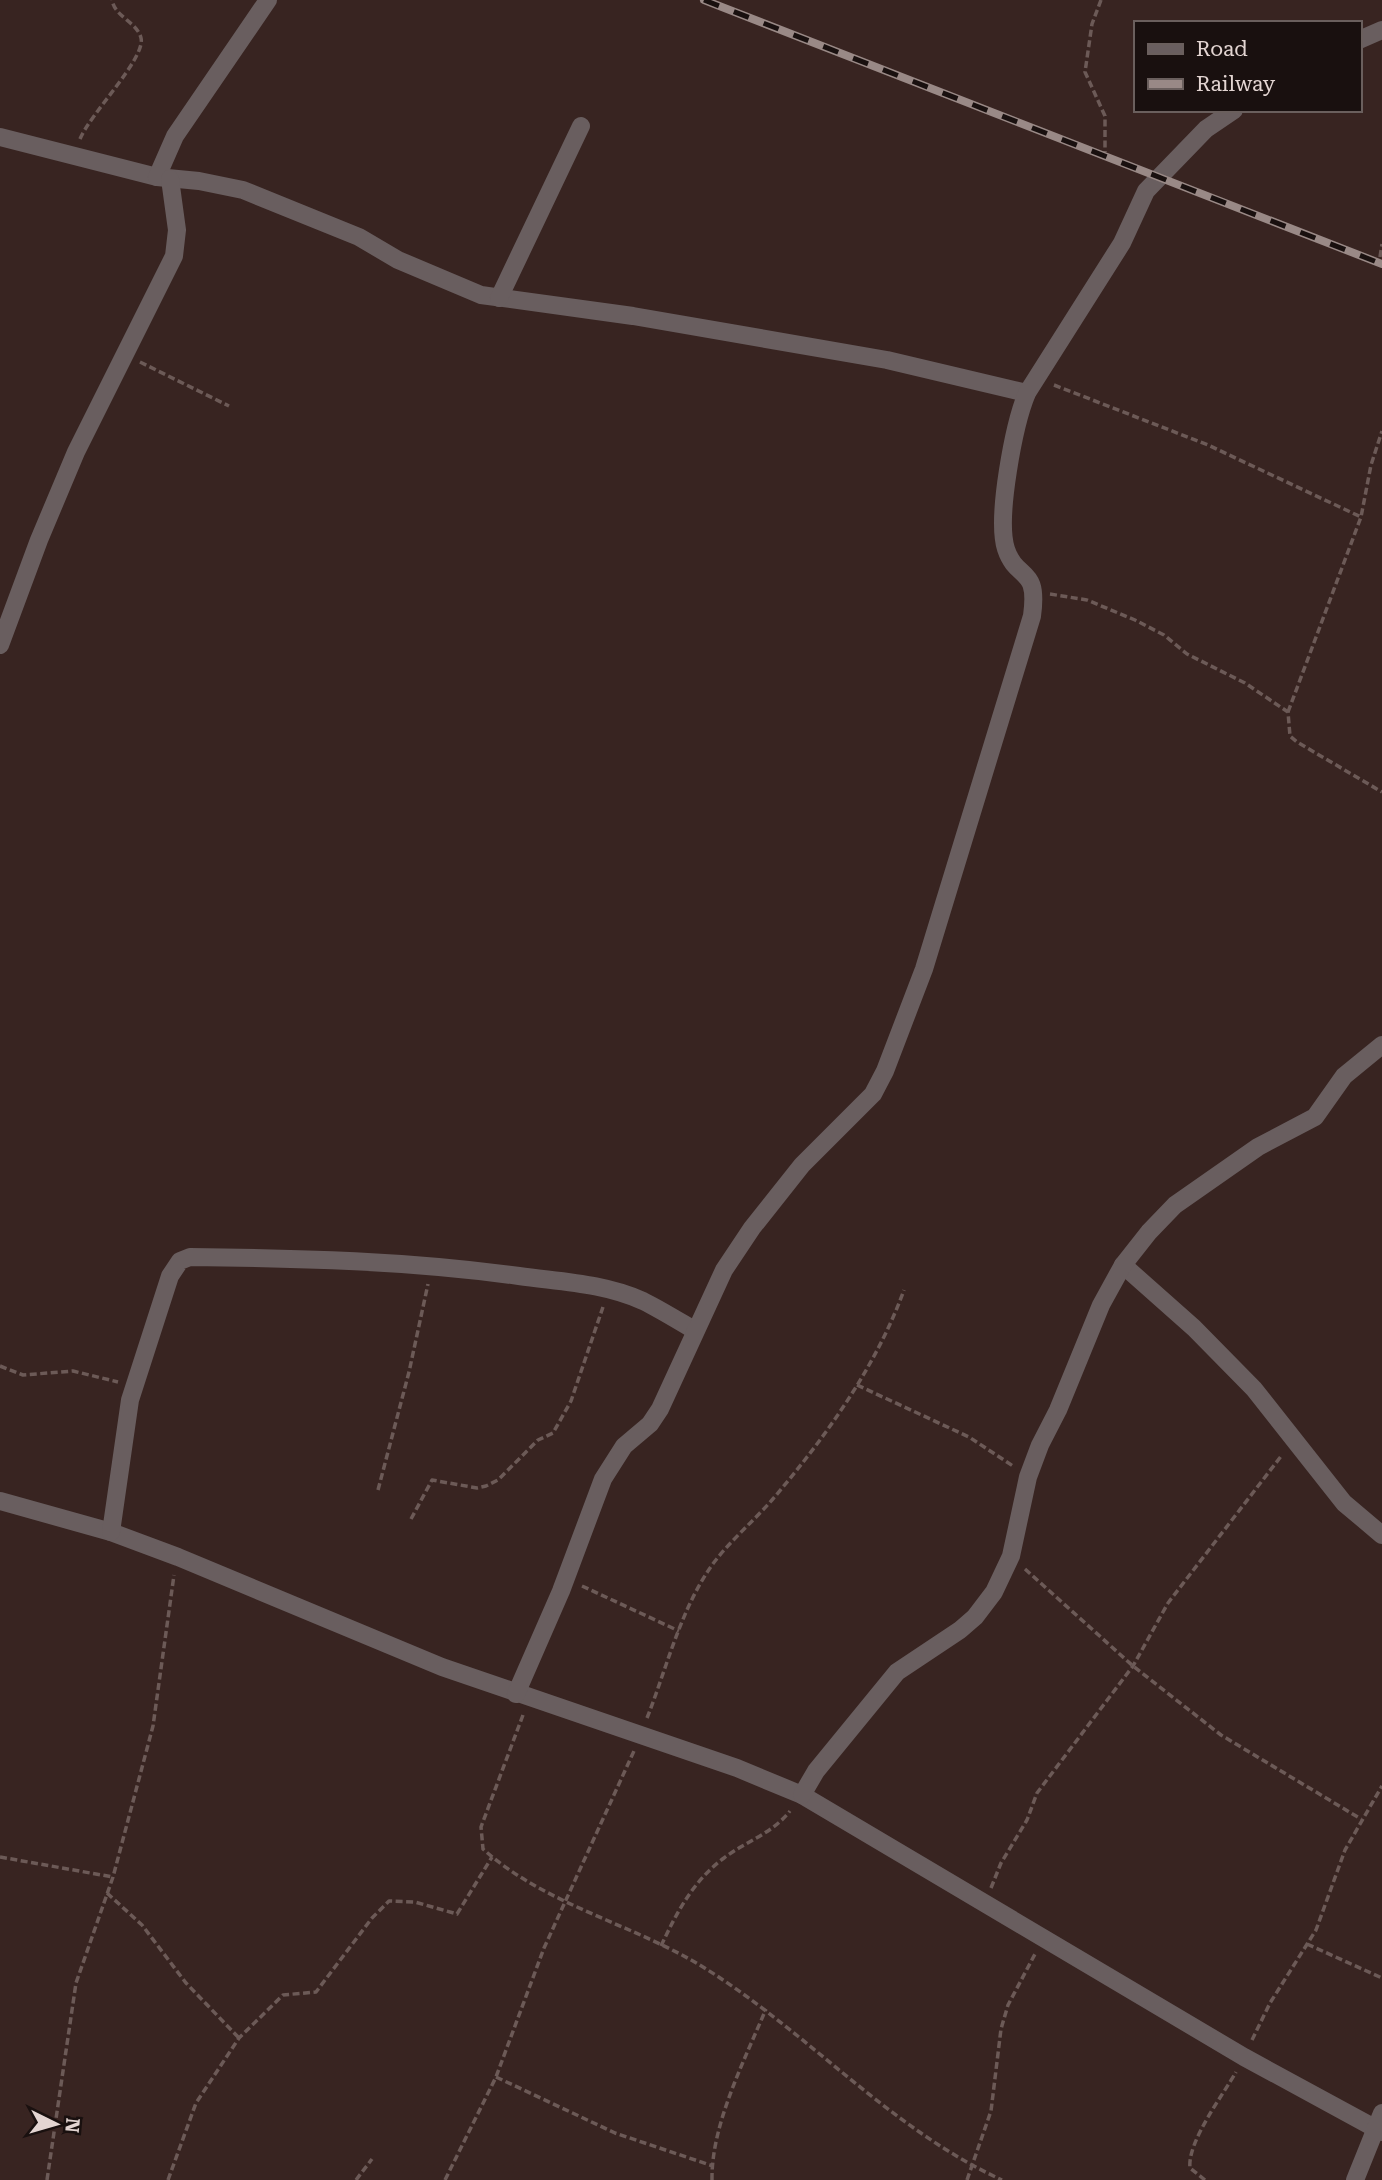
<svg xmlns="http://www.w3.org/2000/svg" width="1382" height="2180" viewBox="0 0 1382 2180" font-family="'Roboto Serif',serif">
  <rect width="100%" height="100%" fill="#382421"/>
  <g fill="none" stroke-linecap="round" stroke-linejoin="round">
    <g stroke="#6c5a57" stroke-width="3.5" stroke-dasharray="7 3.5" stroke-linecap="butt">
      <path d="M1101,0L1092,24L1085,72L1105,116V152"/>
      <path d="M80,139C90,114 146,58 141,38C137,22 115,17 112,0"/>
      <path d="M1380,257L1382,244"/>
      <path d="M140,362L229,406"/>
      <path d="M1054,385L1208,445L1361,517"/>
      <path d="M1050,594L1087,600L1135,620L1164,635L1187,654L1245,683L1288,712L1290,736L1297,742L1382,792"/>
      <path d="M1288,712L1361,517L1371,465L1382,431"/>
      <path d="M0,1366L23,1375L73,1371L118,1382"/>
      <path d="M857,1385L969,1437L1013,1466"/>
      <path d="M378,1490L409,1372L428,1284"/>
      <path d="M411,1519L432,1480L477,1488L486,1486L498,1480L538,1440L553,1433L571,1401L603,1307"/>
      <path d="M1025,1569L1133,1666L1221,1735L1361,1819"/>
      <path d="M582,1586L679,1631"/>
      <path d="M523,1715L481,1827L483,1849C545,1905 633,1924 703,1967C808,2032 890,2129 1002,2180"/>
      <path d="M647,1718C666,1670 679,1615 708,1571C724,1546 752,1523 772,1500C825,1438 876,1367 904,1290"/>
      <path d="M0,1857L113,1877"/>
      <path d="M991,1888L1001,1863L1027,1820L1037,1793L1133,1666L1168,1603L1282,1455"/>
      <path d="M107,1893L142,1925L186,1983L239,2038"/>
      <path d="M1307,1944L1382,1978"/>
      <path d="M661,1946C677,1912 693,1881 724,1858C746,1841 772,1834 790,1811"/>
      <path d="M1252,2040L1270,2003L1316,1930L1345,1850L1382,1786"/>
      <path d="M496,2077L615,2133L713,2166"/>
      <path d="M47,2180L76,1983L113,1877L153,1726L174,1575"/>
      <path d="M168,2180L196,2103L239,2038L283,1995L316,1992L372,1918L389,1901L415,1902L457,1914L492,1857"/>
      <path d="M356,2180L372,2159"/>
      <path d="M445,2180L496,2077L544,1948L634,1751"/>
      <path d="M712,2180C711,2125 745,2059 766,2009"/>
      <path d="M967,2180L991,2111L1001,2029L1008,2005L1035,1954"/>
      <path d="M1205,2180L1190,2168C1187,2142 1223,2095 1236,2072"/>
    </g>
    <g stroke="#695e5f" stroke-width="18">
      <path d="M1359,40L1382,30"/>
      <path d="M0,137L157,177L199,181L243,190L359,237L398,260L481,295L633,316L887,360L1027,393"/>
      <path d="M157,177L175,136L268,0"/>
      <path d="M499,298L581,126"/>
      <path d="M0,645L39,540L76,452L174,256L177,230L170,179"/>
      <path d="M1123,1265L1194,1328L1254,1389L1344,1503L1382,1535"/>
      <path d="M0,1501L111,1532L178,1557L442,1667L737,1768L802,1795L1244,2057L1382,2132"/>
      <path d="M111,1532L130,1400L170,1276L180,1261L190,1257C301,1258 409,1261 519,1276C561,1282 603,1283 643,1301C661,1310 677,1320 694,1330"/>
      <path d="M516,1694L561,1591L603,1479L624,1446L650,1424L660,1409L724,1270L752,1228L802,1165L873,1094L885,1071L924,969L1032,616C1039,565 1017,582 1006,549C996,518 1014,424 1027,393L1122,243L1146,191L1206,129L1234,110"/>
      <path d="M802,1795L816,1771L897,1672L960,1630L975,1617L994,1592L1011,1556L1028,1477L1040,1445L1058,1410L1101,1305L1123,1265L1149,1232L1175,1205L1258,1147L1315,1117L1344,1076L1382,1045"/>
      <path d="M1355,2180L1382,2113"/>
    </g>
    <defs>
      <path id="rail" d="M704,0L1382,264"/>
    </defs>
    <use href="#rail" stroke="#998986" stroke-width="8"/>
    <use href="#rail" stroke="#19100f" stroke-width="5" stroke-dasharray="16" stroke-linecap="butt"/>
  </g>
  <rect x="1134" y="21" width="228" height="91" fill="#19100f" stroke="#6a5f5d" stroke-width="2"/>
  <rect x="1148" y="44" width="35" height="10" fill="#695e5f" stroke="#6a5f5d" stroke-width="2"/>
  <text x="1196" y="56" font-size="21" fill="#e3d5d2">Road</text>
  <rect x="1148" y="79" width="35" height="10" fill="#998986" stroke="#6a5f5d" stroke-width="2"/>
  <text x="1196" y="91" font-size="21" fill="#e3d5d2">Railway</text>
  <g transform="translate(56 2124) rotate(95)" stroke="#19100f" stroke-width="5" paint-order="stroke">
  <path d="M0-5L12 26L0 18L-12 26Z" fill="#e3d5d2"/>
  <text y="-10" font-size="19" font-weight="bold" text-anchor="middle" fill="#e3d5d2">N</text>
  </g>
</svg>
